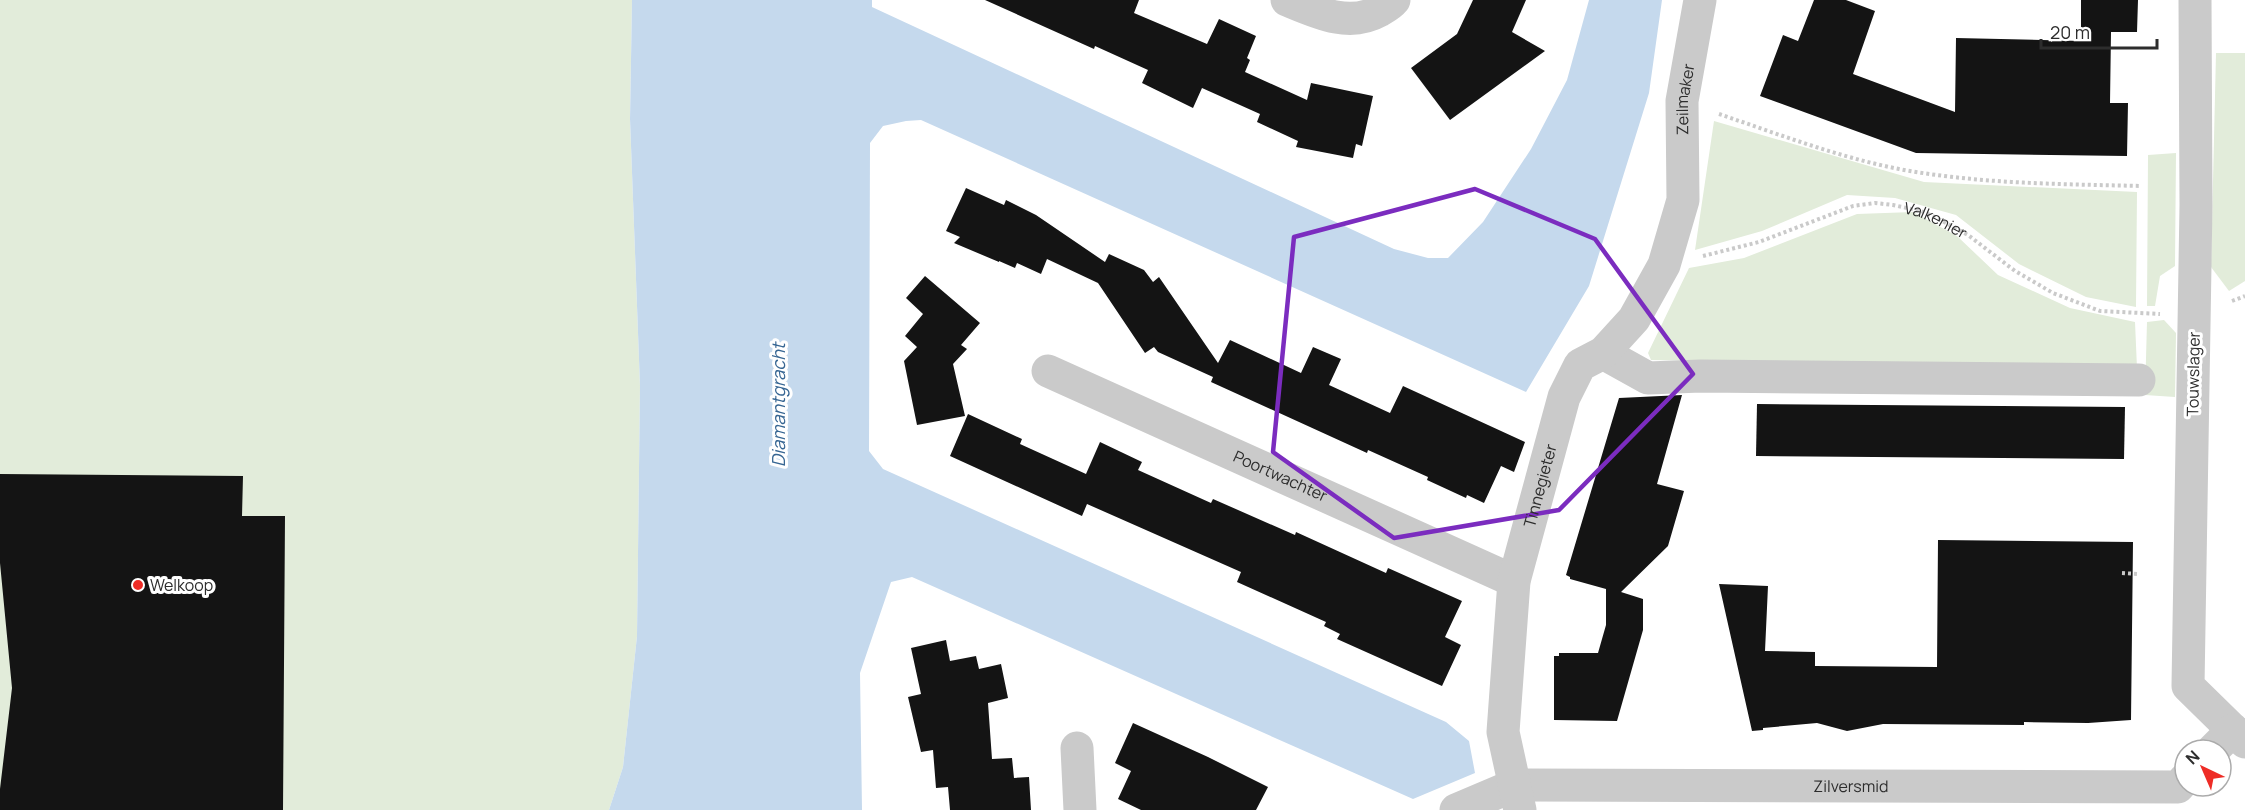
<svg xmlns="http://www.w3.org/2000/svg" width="2245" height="810" viewBox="0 0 2245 810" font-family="Manrope,sans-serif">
  <rect width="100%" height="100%" fill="#fff"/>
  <g fill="#e2ecda">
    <path d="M0,0H632L630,119L640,386L637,636L623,767L609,810H0Z"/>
    <path d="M2216,53H2245V281L2229,291L2211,267Z"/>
    <path d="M1714,121L1924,182L2137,192L2136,307L2086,297L2019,264L1956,215L1895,198L1847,195L1762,231L1695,250Z"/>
    <path d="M2176,153L2175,266L2160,276L2155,306H2147L2148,155Z"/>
    <path d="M1913,212L1957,236L1998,275L2070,308L2135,322L2137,368L1651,360L1648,353L1689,268L1744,258L1857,214Z"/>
    <path d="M2164,320L2176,333L2175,397L2145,395L2147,322Z"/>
  </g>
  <path fill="#c5d9ed" d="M632,0H872V7L1394,249L1428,258H1448L1483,222L1531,149L1567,80L1589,0H1662L1649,93L1589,286L1526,392L921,120L906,121L883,126L870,143L869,451L883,469L1446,722L1469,741L1475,773L1413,799L912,577L891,582L860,673L862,810H609L623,767L637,636L640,386L630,119Z"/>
  <g fill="#141414">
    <path d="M985,0H1139L1134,13L1207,44L1219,19L1256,36L1247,58L1250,60L1245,72L1307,100L1311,83L1373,96L1362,146L1356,144L1353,158L1296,147L1298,141L1257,122L1260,114L1202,88L1193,108L1142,83L1148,70L1095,46L1094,49Z"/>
    <path d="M1473,0H1526L1512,32L1545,51L1450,120L1411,68L1457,34Z"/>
    <path d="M1814,0H1846L1875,11L1853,74L1955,112L1956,38L2081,41V0H2138L2137,32H2111L2110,103H2128L2127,156L1916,153L1760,96L1783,35L1798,41Z"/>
    <path d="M966,188L1004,205L1006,200L1036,215L1105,262L1109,254L1144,270L1153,282L1159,277L1218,363L1230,340L1301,373L1313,347L1341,359L1329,385L1390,413L1403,386L1525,442L1514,472L1501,466L1484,503L1467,495L1466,498L1427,480L1428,477L1368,450L1367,453L1211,382L1213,377L1158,352L1154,347L1145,353L1098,283L1047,259L1041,274L1017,263L1015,268L999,261V262L954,243L960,237L946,231Z"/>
    <path d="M925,276L980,323L961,345L967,349L953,364L965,416L917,425L904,361L917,347L905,336L923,314L906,298Z"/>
    <path d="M1682,395L1657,484L1684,491L1668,546L1621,592L1643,599V630L1617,721L1554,720V656H1559V653H1598L1606,625V589L1570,579V577L1566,575L1619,398Z"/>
    <path d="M1757,404L2125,407L2124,459L1756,456Z"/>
    <path d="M968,414L1022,439L1020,444L1086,474L1100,442L1142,462L1138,470L1211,503L1213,499L1295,535L1296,532L1386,573L1388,568L1462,601L1445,637L1461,645L1442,686L1337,639L1340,634L1324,626L1326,622L1237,582L1241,572L1087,504L1082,516L950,456Z"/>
    <path d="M0,474L243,476L242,516H285L283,810H0V789L12,688L0,563Z"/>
    <path d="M1938,540L2133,542L2131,720L2088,723L2024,722V725L1883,724L1847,731L1817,723L1763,728V730L1752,731L1719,584L1768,586L1765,651L1815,652V666L1937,667Z"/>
    <path d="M946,640L950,661L976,656L979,669L1001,664L1008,698L988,703L992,759L1012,758L1014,778L1029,777L1031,810H950L948,787L936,788L933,750L921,752L908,697L921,694L911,648Z"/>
    <path d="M1133,723L1208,757L1268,787L1256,810H1141L1118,799L1131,771L1115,763Z"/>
  </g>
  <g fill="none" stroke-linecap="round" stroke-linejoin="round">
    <g stroke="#cacaca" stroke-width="4" stroke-dasharray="3 3" stroke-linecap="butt">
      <path d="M1719,114C1778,134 1838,157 1899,169C1979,184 2060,184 2141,186"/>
      <path id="s1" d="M1703,256L1759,242L1853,206L1875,203L1893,205L1921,211L1935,217L1968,235L2015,271L2053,293L2100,311L2160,314"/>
      <path d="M2232,301L2245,296"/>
      <path d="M2122,573L2138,574"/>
    </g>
    <g stroke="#cacaca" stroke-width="33">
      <path d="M1287,0C1316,12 1349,28 1379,11C1384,8 1390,5 1394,0"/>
      <path d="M2195,0L2196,205L2188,686L2245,742"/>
      <path d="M1603,353L1648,378L1701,376L2139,380"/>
      <path id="s2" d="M1048,371L1514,581"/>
      <path d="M1077,748L1080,810"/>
      <path d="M2213,750L2233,730"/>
      <path id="s3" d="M1456,810L1515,785L2178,787L2185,779"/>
      <path id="s4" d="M1520,810L1503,732L1514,581L1564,397L1580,365L1603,353L1634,319L1664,265L1683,200L1682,101L1700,0"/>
    </g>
  </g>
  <path fill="none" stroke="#7b2cbf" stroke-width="4.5" stroke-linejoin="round" d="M1475,189L1595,239L1693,374L1559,510L1394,538L1273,452L1294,237Z"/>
  <circle fill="#ee2c26" stroke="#fff" stroke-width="2" cx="138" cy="585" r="6"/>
  <g text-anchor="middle" stroke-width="6" stroke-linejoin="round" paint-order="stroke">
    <g font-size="16" fill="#2d2d2d" stroke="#fff">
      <text dy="6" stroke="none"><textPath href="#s4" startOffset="760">Zeilmaker</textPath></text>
      <text dy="6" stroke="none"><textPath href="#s1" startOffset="244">Valkenier</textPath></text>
      <text transform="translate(2193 374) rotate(-89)" y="6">Touwslager</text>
      <text dy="6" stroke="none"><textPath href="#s2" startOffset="255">Poortwachter</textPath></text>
      <text dy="6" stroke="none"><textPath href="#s4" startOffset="330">Tinnegieter</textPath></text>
      <text dy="6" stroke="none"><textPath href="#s3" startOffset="400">Zilversmid</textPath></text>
    </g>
    <g font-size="16" fill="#2d2d2d" stroke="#fff" text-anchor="start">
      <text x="150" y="591">Welkoop</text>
    </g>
    <g font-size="18" font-style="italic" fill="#376693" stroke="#fff">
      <text transform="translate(779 405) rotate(-90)" y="6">Diamantgracht</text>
    </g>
  </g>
  <g transform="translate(2203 768) rotate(316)"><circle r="28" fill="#ffffff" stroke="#ababab" stroke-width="1.5"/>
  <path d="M0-4.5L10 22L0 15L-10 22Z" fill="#ee2c26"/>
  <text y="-9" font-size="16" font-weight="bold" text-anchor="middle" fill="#2d2d2d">N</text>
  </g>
  <path d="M2041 39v9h116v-9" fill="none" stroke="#2d2d2d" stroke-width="3"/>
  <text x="2050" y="39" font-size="18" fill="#2d2d2d" stroke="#ffffff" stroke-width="4.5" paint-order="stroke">20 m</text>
</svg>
